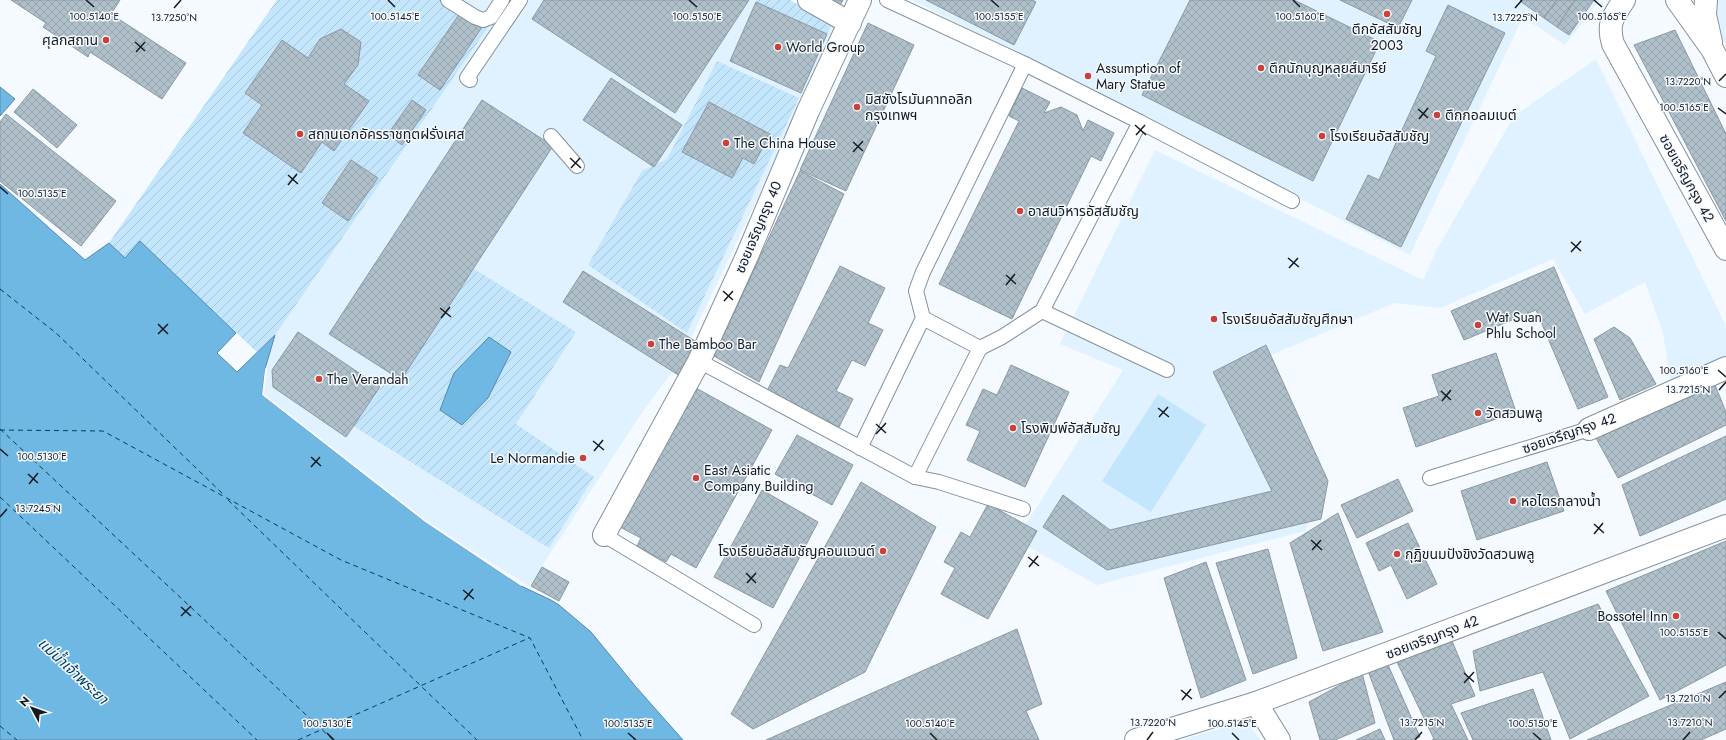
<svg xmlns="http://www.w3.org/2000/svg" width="1726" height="740" viewBox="0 0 1726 740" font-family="Jost,'Noto Sans Thai',sans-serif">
  <defs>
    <pattern id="garden-furrows" width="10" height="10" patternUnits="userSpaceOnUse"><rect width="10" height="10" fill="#c3e6fd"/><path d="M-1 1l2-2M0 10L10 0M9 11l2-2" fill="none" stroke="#a7c5d8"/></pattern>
    <pattern id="building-cross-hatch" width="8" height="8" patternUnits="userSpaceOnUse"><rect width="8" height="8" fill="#b0c0ca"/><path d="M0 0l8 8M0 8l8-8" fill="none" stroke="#96a4ad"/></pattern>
  </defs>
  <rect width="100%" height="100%" fill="#f4faff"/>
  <g fill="#e0f2ff">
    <path d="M277,0H790L839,28L691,338L695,341L639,417L529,586L425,522L262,395L265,369L274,335L257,352L140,242L109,243Z"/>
    <path d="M912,0H1600L1565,45L1523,17L1410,255Z"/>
    <path d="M1718,0H1726V45L1719,33L1715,9Z"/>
    <path d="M1596,59L1726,326V365L1672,390L1663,333L1645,282L1585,314L1553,259L1440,308L1394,303L1257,361L1323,495L1305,531L1097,585L1016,540L1123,370L1060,344L1155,150L1423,280L1437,249L1514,116Z"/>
    <path d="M1247,720L1260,740H1182Z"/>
  </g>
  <path fill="#c3e6fd" d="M1158,394L1206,425L1151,512L1102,481Z"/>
  <g fill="url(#garden-furrows)">
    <path d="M277,0H444L489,26L275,335L257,352L140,242L125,259L109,243Z"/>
    <path d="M757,0H790L832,24L827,34L756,2Z"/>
    <path d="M717,61L799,98L687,333L588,265L642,171L667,159Z"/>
    <path d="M471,267L576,332L516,424L594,477L549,548L353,426Z"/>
  </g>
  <g fill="#70b8e4" stroke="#5589a9">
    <path d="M0,87L15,99L0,116Z"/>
    <path d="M0,184L85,260L109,243L125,258L140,241L236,333L217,353L237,372L275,335L265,369L262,395L425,522L521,586L551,600L559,605L591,632L636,687L683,740H0Z"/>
    <path d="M489,337L511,352L488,398L462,425L440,410L454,373Z"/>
  </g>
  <path fill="#f4faff" d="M268,364L264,394L426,520L522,584L521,586L425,522L262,395L265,369Z"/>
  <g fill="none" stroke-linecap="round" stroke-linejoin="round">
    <g stroke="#003e5c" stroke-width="1" stroke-dasharray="5 4" stroke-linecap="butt">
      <path d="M0,289L56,333L225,496"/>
      <path d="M0,429L333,740"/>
      <path d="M0,430L103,431L341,560L530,638L583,740"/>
      <path d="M0,497L257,740"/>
      <path d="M228,500L477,740"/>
      <path d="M0,726L17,740"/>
      <path d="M298,740L529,638"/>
    </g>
  </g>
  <g fill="url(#building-cross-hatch)" stroke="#8998a2">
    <path d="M11,0H120L111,14L186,63L162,99L90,52L88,57L43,27L46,23Z"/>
    <path d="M544,0H749L675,113L532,19Z"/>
    <path d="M826,0H843L839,7Z"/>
    <path d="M926,0H1032L1036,2L1014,45Z"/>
    <path d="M1190,0H1294L1380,42L1313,181L1142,95Z"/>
    <path d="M1340,0H1412L1398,28Z"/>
    <path d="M1521,0H1557L1544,18L1520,1Z"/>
    <path d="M1557,0H1575L1557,27L1544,18Z"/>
    <path d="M1575,0H1594L1569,35L1557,27Z"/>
    <path d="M756,2L827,34L801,93L730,61Z"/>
    <path d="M1448,5L1505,33L1401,247L1346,219L1368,175L1379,180L1436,56L1426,51Z"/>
    <path d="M460,13L482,27L440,90L418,75Z"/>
    <path d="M868,23L914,45L846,191L800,170Z"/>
    <path d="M341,29L361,42L358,65L344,84L369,101L334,151L322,142L301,173L243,133L262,105L245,93L282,40L308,58L320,39Z"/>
    <path d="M1675,30L1726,134V221L1634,45Z"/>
    <path d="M611,78L682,125L654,167L583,120Z"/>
    <path d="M1022,88L1050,102L1044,113L1061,107L1077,115L1083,131L1088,120L1114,133L1101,161L1091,156L1012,319L939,284L1019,121L1009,116Z"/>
    <path d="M33,89L77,125L57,148L14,112Z"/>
    <path d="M412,100L426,110L402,145L388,134Z"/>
    <path d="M482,100L553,146L401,380L329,334Z"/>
    <path d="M709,102L770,134L754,164L743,158L732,178L682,152Z"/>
    <path d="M6,114L116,201L81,246L0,181V122Z"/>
    <path d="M351,160L378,178L348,221L322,203Z"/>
    <path d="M800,171L844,194L759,382L714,356Z"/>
    <path d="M840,266L885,288L868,323L883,330L865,366L852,360L836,391L853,399L839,427L767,391L780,365L788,368Z"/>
    <path d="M1554,267L1608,397L1578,409L1536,310L1464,340L1451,311Z"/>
    <path d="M583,271L703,346L683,378L563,302Z"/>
    <path d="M1614,327L1630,338L1656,384L1620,400L1594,339Z"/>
    <path d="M298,332L380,387L346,437L273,387L272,370Z"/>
    <path d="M1266,345L1328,481L1321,519L1107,570L1043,527L1063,495L1110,530L1272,491L1213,372Z"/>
    <path d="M1496,353L1516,412L1416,447L1403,408L1439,396L1432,375Z"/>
    <path d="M1011,365L1069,392L1025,487L967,460L980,431L966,425L983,389L997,395Z"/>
    <path d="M1715,385L1726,412V425L1618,478L1596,438Z"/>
    <path d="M696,388L772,430L696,568L671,554L666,562L637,546L641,538L620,527Z"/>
    <path d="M797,435L853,465L832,505L775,474Z"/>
    <path d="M1726,436V499L1640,536L1622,485Z"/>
    <path d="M1547,462L1564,511L1477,540L1461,491Z"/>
    <path d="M1398,479L1413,511L1357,538L1341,505Z"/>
    <path d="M861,482L936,527L865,672L753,729L731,714Z"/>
    <path d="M762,490L818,522L773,608L714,577Z"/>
    <path d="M988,504L1037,531L988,619L941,594L955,568L944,562L961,532L970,537Z"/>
    <path d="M1338,513L1383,632L1323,651L1290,543Z"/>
    <path d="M1408,523L1437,584L1407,599L1391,565L1379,571L1366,543Z"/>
    <path d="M1726,541V665L1660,700L1606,591Z"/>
    <path d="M1268,549L1297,658L1253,674L1216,563Z"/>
    <path d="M1206,562L1246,680L1201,698L1164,578Z"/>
    <path d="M542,567L569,582L559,601L531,586Z"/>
    <path d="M1598,604L1649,696L1570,739L1543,672L1480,691L1473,651Z"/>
    <path d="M1017,629L1042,704L1026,711L1039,740H766Z"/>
    <path d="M1452,641L1475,696L1451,704L1468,740H1432L1434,739L1396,660Z"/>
    <path d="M1388,665L1420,737L1410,740H1394L1368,671Z"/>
    <path d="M1362,673L1375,723L1335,740H1320L1309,702Z"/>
    <path d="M1726,682V729L1701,740H1587Z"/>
    <path d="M1533,689L1551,740H1473L1461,713Z"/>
    <path d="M1380,729L1385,740H1356Z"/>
  </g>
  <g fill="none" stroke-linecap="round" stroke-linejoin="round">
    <defs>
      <g id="service">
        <path d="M448,0L475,17L483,20L491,17L502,0"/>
        <path d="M887,0L1025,64L1140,122L1042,311L1002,337L980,348L915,477"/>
        <path d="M470,80L467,78L520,0"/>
        <path d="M1140,122L1292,201"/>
        <path d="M551,136L577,166"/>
        <path d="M1042,311L1167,370"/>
        <path d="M923,318L980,348"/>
        <path d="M699,361L915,477L939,482L1023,509"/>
        <path d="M860,448L923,318L916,291L923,272L1025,64"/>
        <path d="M1430,478L1589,429"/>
        <path d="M604,535L754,625"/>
      </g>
      <g id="minor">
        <path d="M809,0L850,23"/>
        <path d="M1624,0C1613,17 1607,23 1613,44L1726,249"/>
        <path d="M1589,429L1726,368"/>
        <path d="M604,535L699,361L747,256L808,111L860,0"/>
        <path d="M1256,703L1279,740"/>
        <path d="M1136,740L1256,703L1726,526"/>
      </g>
      <g id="secondary">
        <path d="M1677,0L1712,49L1726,76"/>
        <path d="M1706,0L1705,15L1711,42"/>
      </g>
    </defs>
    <use href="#service" stroke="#83929b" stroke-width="16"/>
    <use href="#minor" stroke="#83929b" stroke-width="24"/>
    <use href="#secondary" stroke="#83929b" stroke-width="24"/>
    <use href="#service" stroke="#fff" stroke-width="14"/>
    <use href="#minor" stroke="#fff" stroke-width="22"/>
    <use href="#secondary" stroke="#fff" stroke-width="22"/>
  </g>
  <path fill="none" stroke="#151a1e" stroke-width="1.5" d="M86,0L94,7M388,0L395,7M689,0L697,7M991,0L999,7M1293,0L1300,7M1594,0L1602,7M174,8L181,0M1515,8L1522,0M135,42L145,51M136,52L145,42M1719,81L1726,74M1718,108L1726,114M1418,109L1428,118M1419,119L1428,108M1135,125L1146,135M1136,135L1145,125M853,142L863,151M853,152L863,141M570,158L581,168M571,168L580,158M288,175L298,184M288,185L297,174M0,187L8,194M1571,242L1581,251M1571,252L1581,241M1288,258L1299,267M1289,268L1298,258M1006,275L1016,284M1006,285L1015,274M723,291L733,300M724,301L733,291M440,308L451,317M441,318L450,307M158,324L168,334M158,334L168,324M1718,370L1726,377M1719,390L1726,382M1441,391L1451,400M1442,401L1451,390M1158,408L1169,417M1159,417L1168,407M876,424L886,433M876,434L886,423M593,441L604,450M0,449L8,456M594,451L603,440M311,457L321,466M311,467L320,457M28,474L38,483M29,484L38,473M0,517L7,509M1594,524L1604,533M1594,534L1603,523M1311,540L1322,550M1312,550L1321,540M1028,557L1039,566M1029,567L1038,556M746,573L756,583M747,583L756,573M463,590L474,599M464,600L473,589M181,607L191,616M181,616L191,606M1718,632L1726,639M1464,673L1474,682M1464,683L1474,672M1181,690L1192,699M1719,698L1726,691M1182,700L1191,689M327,733L334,740M628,733L636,740M930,733L937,740M1232,733L1239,740M1533,733L1541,740M1147,740L1153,732M1415,740L1422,732M1683,740L1690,732"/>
  <g fill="#cd3f38" stroke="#f4faff" stroke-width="1.5">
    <circle cx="1387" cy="14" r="4"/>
    <circle cx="106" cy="40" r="4"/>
    <circle cx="778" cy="47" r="4"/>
    <circle cx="1261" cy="68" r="4"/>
    <circle cx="1088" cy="76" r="4"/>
    <circle cx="857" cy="107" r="4"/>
    <circle cx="1437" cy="115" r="4"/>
    <circle cx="300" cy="134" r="4"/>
    <circle cx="1322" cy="136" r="4"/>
    <circle cx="726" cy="143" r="4"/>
    <circle cx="1020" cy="211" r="4"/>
    <circle cx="1214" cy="319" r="4"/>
    <circle cx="1478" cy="325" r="4"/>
    <circle cx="651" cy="344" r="4"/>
    <circle cx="319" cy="379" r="4"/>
    <circle cx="1478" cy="413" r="4"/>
    <circle cx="1013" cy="428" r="4"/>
    <circle cx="583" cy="458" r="4"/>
    <circle cx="696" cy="478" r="4"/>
    <circle cx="1513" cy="501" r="4"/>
    <circle cx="883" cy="551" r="4"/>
    <circle cx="1397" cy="554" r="4"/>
    <circle cx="1676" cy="616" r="4"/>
  </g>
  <g text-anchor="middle" stroke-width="3" stroke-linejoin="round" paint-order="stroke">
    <g font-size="14" fill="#151a1e" stroke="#f4faff" text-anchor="start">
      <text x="1387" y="34" text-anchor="middle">ตึกอัสสัมชัญ<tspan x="1387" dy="16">2003</tspan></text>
      <text x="98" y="45" text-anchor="end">ศุลกสถาน</text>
      <text x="786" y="52">World Group</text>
      <text x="1096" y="73">Assumption of<tspan x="1096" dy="16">Mary Statue</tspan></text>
      <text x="1269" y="73">ตึกนักบุญหลุยส์มารีย์</text>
      <text x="865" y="104">มิสซังโรมันคาทอลิก<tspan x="865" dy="16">กรุงเทพฯ</tspan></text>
      <text x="1445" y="120">ตึกกอลมเบต์</text>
      <text x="308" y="139">สถานเอกอัครราชทูตฝรั่งเศส</text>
      <text x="1330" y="141">โรงเรียนอัสสัมชัญ</text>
      <text x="734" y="148">The China House</text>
      <text x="1028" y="216">อาสนวิหารอัสสัมชัญ</text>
      <text x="1486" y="322">Wat Suan<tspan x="1486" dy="16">Phlu School</tspan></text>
      <text x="1222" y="324">โรงเรียนอัสสัมชัญศึกษา</text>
      <text x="659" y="349">The Bamboo Bar</text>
      <text x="327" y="384">The Verandah</text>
      <text x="1486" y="418">วัดสวนพลู</text>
      <text x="1021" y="433">โรงพิมพ์อัสสัมชัญ</text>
      <text x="575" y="463" text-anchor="end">Le Normandie</text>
      <text x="704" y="475">East Asiatic<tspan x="704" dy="16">Company Building</tspan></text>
      <text x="1521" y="506">หอไตรกลางน้ำ</text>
      <text x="875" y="556" text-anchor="end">โรงเรียนอัสสัมชัญคอนแวนต์</text>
      <text x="1405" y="559">กุฏิขนมปังขิงวัดสวนพลู</text>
      <text x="1668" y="621" text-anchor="end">Bossotel Inn</text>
    </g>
    <g font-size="14" fill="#151a1e" stroke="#f4faff">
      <text transform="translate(1687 178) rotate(61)" y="5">ซอยเจริญกรุง 42</text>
      <text transform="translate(758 227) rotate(-67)" y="5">ซอยเจริญกรุง 40</text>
      <text transform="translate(1569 433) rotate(-19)" y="5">ซอยเจรืญกรุง 42</text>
      <text transform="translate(1432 637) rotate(-21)" y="5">ซอยเจริญกรุง 42</text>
    </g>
    <g font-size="15" font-style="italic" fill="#003e5c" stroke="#f4faff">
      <text transform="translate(73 671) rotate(43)" y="5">แม่น้ำเจ้าพระยา</text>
    </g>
  </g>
  <g font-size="10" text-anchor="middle" fill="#151a1e" stroke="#f4faff" stroke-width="3" stroke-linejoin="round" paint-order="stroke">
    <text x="1602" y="20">100.5165°E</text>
    <text x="697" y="20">100.5150°E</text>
    <text x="1300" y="20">100.5160°E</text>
    <text x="94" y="20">100.5140°E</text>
    <text x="395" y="20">100.5145°E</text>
    <text x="999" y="20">100.5155°E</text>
    <text x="174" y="21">13.7250°N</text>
    <text x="1515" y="21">13.7225°N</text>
    <text x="1688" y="85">13.7220°N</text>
    <text x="1684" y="111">100.5165°E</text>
    <text x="42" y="197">100.5135°E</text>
    <text x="1684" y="374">100.5160°E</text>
    <text x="1688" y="393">13.7215°N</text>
    <text x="42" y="460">100.5130°E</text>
    <text x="38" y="512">13.7245°N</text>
    <text x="1684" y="636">100.5155°E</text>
    <text x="1688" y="702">13.7210°N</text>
    <text x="1153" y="726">13.7220°N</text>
    <text x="1422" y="726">13.7215°N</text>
    <text x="1690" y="726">13.7210°N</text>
    <text x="327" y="727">100.5130°E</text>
    <text x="628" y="727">100.5135°E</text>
    <text x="930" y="727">100.5140°E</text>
    <text x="1232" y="727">100.5145°E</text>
    <text x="1533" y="727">100.5150°E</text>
  </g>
  <g transform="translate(32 708) rotate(311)" stroke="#f4faff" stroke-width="3" paint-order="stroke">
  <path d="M0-3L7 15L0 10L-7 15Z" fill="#151a1e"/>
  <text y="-6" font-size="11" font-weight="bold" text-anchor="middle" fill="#151a1e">N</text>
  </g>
</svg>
